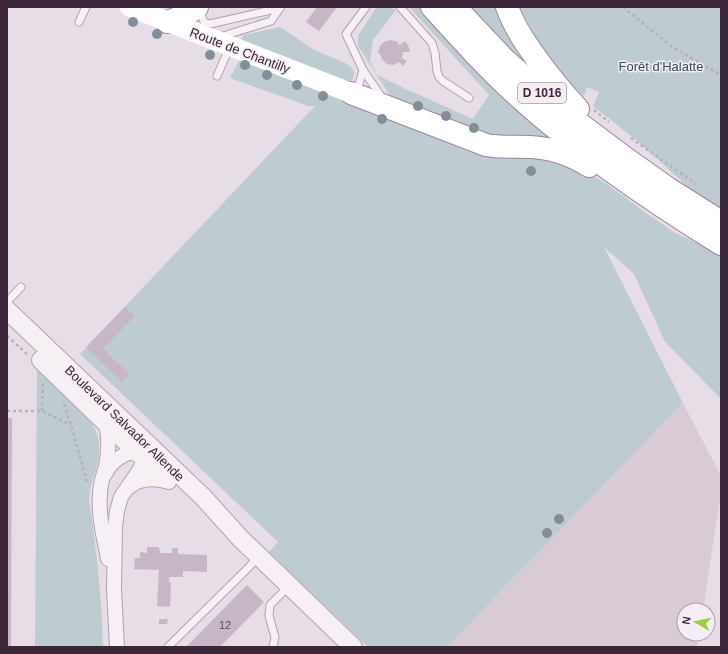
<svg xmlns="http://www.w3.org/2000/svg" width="728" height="654" viewBox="0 0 728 654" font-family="Helvetica,sans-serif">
  <rect width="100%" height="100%" fill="#e7dde6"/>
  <path fill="#d9cbd6" d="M683,403L721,476V492L703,610H684V634H699L697,647H447Z"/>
  <g fill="#beccd2">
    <path d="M378,7H390L396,10L373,40L370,61L377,75L406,89L473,119L489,95L409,7H421L426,13L573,150L504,142L391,97L358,46V36L376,8Z"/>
    <path d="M468,7H500L552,90L501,44Z"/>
    <path d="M519,7H721V214L715,211L636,140L593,106L599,92L587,87L584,96L572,87L544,52Z"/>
    <path d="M280,27L314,50L343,62L350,66L354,71V75L353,79L347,84L240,41L244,35Z"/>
    <path d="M242,55L566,160L604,182L642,210L675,233L710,249L721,255V399L665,342L634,274L604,247L683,403L447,647H368L269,552L278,542L80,354L315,106H308L230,78Z"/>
    <path d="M37,369L50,380L90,420L96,431L99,441V454L98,462L90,489L89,499C96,548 102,597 103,647H35Z"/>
  </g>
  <g fill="#c7b7c5">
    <path d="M317,7H337L319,31L306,22Z"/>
    <path d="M390,40L399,42L397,43L400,45L405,41L408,45L410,52H403L402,58L407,61L403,66L399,62L393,65L387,64L382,59L380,54L378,53L380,46L384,42Z"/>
    <path d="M125,307L135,316L103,349L130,374L122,382L86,347Z"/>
    <path d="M7,418H12L11,647H7Z"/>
    <path d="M147,547H159L160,553H172V548H178V554L207,555V572L183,571V577H169V582H171L170,607L157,606L159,570L134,569L135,558H140V552L147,553Z"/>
    <path d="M247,585L264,602L220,647H186Z"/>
    <path d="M159,619H168L167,624H159Z"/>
  </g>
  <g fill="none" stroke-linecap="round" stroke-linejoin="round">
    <defs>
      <g id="service">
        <path d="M366,7L346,34L363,70L383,99"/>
        <path d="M400,7L432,43L435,53L437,71L439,77L443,81L469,98"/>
        <path d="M199,9L204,22L210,24L280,8"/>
        <path d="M79,22L86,7"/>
        <path d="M220,37L271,21L280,8"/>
        <path d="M217,76L230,46"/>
        <path d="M353,91L359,84L363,70"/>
        <path d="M7,302L21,287"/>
        <path d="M168,647L247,569L259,556"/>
        <path d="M273,647L275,637L269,616L270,605L289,586"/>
      </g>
      <g id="minor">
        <path d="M106,423C109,438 109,452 106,466C103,476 100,484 100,494C98,515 104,538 108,559"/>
        <path d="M105,474C113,458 126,452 143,450"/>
        <path d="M129,487C141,477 155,478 169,482"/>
        <path d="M117,647L114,589L115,527L117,511L121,497C131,481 144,468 147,450"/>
      </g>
      <g id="tertiary">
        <path d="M7,310L203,497L240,538L353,647"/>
        <path d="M41,360L106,423L166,479"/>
      </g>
      <g id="trunk">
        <path d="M432,7C460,38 488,69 519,97C581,153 650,200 721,244"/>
        <path d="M455,7L504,59L564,112L628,160L669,189L721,222"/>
        <path d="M507,7C515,29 528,47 542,66C553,81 565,95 578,109"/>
        <path d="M167,22L186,15L197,7"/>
        <path d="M351,93L486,145C501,148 515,146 530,147C551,148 572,155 589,166"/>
      </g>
    </defs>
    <use href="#service" stroke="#b1a2af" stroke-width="9"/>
    <use href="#minor" stroke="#b1a2af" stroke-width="16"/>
    <use href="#tertiary" stroke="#b1a2af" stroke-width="20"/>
    <use href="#trunk" stroke="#9e849b" stroke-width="24"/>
    <g stroke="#bbafb9" stroke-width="2.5" stroke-dasharray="3 3" stroke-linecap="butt">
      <path d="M623,7L671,46L721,75"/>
      <path d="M594,110L609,122"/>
      <path d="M631,138L696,184"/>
      <path d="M7,336L28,355"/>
      <path d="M64,404L71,425L87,482"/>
      <path d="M7,411H42L71,425"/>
      <path d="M42,411L43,383"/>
    </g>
    <use href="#service" stroke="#f6f0f5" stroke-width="7"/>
    <use href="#minor" stroke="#f6f0f5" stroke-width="14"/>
    <use href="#tertiary" stroke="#f6f0f5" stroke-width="18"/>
    <path stroke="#fff" stroke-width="20" d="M130,7L351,93"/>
    <use href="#trunk" stroke="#fff" stroke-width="22"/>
  </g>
  <g fill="#848e99">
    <circle cx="133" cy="22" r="5"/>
    <circle cx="157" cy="34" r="5"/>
    <circle cx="210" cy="55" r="5"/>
    <circle cx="245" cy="65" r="5"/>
    <circle cx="267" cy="75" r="5"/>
    <circle cx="297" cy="85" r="5"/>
    <circle cx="323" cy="96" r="5"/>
    <circle cx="418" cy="106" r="5"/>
    <circle cx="446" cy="116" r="5"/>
    <circle cx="382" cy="119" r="5"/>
    <circle cx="474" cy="128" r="5"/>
    <circle cx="531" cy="171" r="5"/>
    <circle cx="559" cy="519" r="5"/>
    <circle cx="547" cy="533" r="5"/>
  </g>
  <g text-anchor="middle" stroke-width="3" stroke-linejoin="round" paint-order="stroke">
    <g font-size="11" fill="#604a5d">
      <text x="225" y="629">12</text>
    </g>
    <rect fill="#f5edf4" stroke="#756272" stroke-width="1" x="518" y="83" width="48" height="20" rx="3"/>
    <g font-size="12" font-weight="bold" fill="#3e263a">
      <text x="542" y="97">D 1016</text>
    </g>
    <g font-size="13" fill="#3e263a" stroke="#f5edf4">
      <text transform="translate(240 50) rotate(21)" y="5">Route de Chantilly</text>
      <text transform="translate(125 423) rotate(44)" y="5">Boulevard Salvador Allende</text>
    </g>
    <g font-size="13" fill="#334d5a" stroke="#f5edf4">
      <text x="661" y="71">Forêt d'Halatte</text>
    </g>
  </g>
  <rect width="728" height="654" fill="none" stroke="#3e263a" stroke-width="16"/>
  <g transform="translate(696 622) rotate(279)"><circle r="19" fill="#f5edf4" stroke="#ac9daa"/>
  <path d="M0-3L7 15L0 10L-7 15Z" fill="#99d13e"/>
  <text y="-6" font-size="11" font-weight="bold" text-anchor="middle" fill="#3e263a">N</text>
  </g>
</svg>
